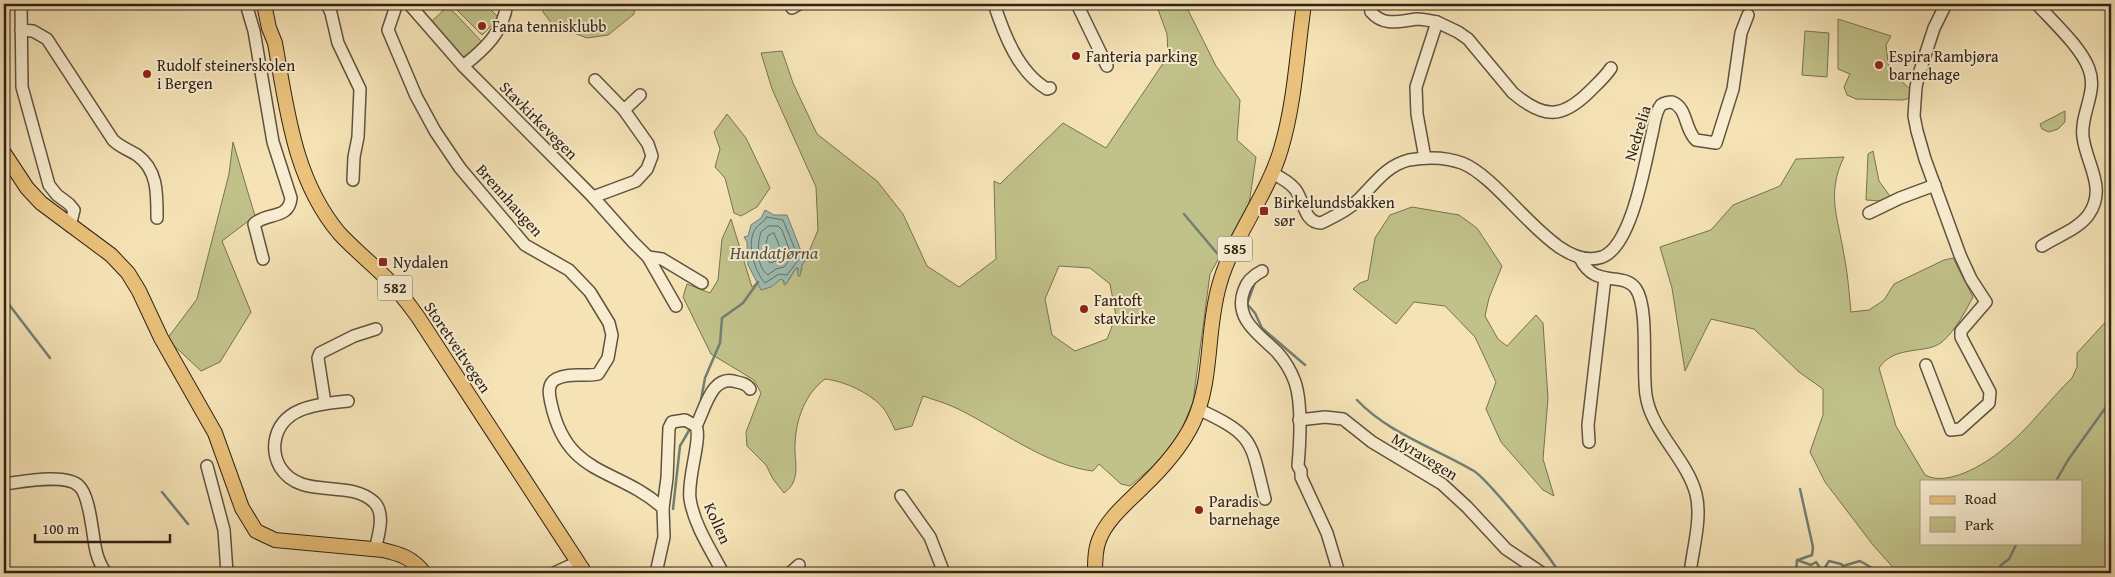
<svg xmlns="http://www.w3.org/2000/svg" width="2115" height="577" viewBox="0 0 2115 577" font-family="'Gentium Book Plus',serif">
  <rect width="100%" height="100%" fill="#f5e3b6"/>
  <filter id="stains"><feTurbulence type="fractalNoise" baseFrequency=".004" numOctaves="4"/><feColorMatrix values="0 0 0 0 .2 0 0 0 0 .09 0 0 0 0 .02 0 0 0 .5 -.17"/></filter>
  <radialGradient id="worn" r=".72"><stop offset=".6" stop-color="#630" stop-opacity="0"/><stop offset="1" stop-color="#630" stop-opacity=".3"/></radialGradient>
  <g fill="#c1c28a" stroke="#787250" fill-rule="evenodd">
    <path d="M451,4H485L499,18L482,35Z"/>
    <path d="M542,4H635L634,14L608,35L587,38L553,25L543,12Z"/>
    <path d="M1156,4H1185L1216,66L1240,100L1237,140L1256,157L1249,204L1210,274L1193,402L1180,433L1168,450L1151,468L1130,486L1121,484L1099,464L1093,471C1047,466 998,428 956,408C946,403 934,400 923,396L912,426L895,430C892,423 888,415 884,409C871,393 844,381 825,379C805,394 796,419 795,444C794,462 802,480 784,493L773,479L766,465L747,446L746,432L761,393L754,380L711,354L683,297L687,284L710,293L718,280L722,239L731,219L752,287L758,282L781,279L786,284L796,268H798V273L802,270L801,265L805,261L818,230L816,187L772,89L761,53L782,51L793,83L817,134L877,181L903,214L927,266L959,287L996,259L994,181L1000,184L1063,123L1106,148L1168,56L1167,34ZM1059,266L1090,268L1110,284L1116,316L1107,339L1075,351L1052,335L1045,299Z"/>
    <path d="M448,6L482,42L465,59L430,23Z"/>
    <path d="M1838,19L1891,36L1886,45L1890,79H1899L1911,90L1910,98L1903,100L1856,99L1847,95L1844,87L1850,74L1838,69Z"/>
    <path d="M1805,31L1829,33L1827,77L1802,75Z"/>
    <path d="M2065,111V122L2058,129L2049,132L2042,129L2040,124Z"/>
    <path d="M727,114L746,138L770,188L757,207L741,216L734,213L725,178L715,167L720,149L714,132Z"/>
    <path d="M233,142L255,216L222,241L251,312L220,362L201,371L167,339L197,299L229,174Z"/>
    <path d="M1873,151L1879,181L1890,196L1882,201L1866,200L1868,154Z"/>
    <path d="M1844,157C1826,194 1838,217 1844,255C1848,274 1849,293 1851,312L1869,310L1884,300L1894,284L1944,260L1953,258L1973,297C1965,312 1955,331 1942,342C1926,355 1895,344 1879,368L1896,426L1925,475C1947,487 1984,465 2002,450C2028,430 2048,401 2072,378L2077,367V353L2111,316V573H1898L1873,545L1825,482L1810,452L1823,415V389L1799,372L1754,329L1711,319L1685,371L1672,288L1660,247L1711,230L1733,205L1780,186L1796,159ZM1921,481H2081V543H1921Z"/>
    <path d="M1412,207L1459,215L1477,228L1502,266L1489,298L1485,316L1498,339L1507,346L1536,315L1543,323L1548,398L1543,459L1554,496L1543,490L1501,442L1486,409L1496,382L1475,337L1445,306L1414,302L1396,324L1353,289L1360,283L1368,280L1375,238L1390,215Z"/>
  </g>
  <path fill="#9dbdb2" stroke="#717f74" d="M765,210L774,215H787L805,261L802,265L800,276H798V268H796L786,284L784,285V281L781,279L771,287L761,290L748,265L747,242L744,237L748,236L751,225L761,218Z"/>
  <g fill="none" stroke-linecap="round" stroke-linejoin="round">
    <g stroke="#667064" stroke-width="1">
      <path d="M767,217L783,220L799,259L787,275L779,274L765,283C755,272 745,243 756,228C759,224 764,222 767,217Z"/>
      <path d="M769,226H778L782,230L792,257L784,267L776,269L768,275C756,267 757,245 761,232Z"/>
      <path d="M774,233L783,255L779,260L770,263C764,257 765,245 768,236Z"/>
    </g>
    <g stroke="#717f74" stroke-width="2.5">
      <path d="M1184,214L1221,258"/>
      <path d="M1255,282L1247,304L1255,313L1262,328L1305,365"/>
      <path d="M4,298L50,358"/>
      <path d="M701,400L705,378L720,343L722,318L743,303L758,282"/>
      <path d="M1357,400C1388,433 1435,448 1474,471C1488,480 1552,558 1559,573"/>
      <path d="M2056,481L2068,460L2111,400"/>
      <path d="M162,492L188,524"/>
      <path d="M673,509L680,446L691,427"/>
      <path d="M1798,560L1812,555L1813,547L1800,489"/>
      <path d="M543,572L553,568"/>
      <path d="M1796,573L1797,560L1811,565L1816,562L1820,568L1824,569L1829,561L1841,564L1843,566L1860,561L1881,573"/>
      <path d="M1996,573L2001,565L2009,559L2017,543"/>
    </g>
    <defs>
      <g id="minor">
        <path d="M21,4L22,87L49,185L57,195L69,204L74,210L70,226"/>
        <path d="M246,4L254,31L273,142L291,198C289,220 266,212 254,224L263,259"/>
        <path d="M327,4L331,13L338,43L360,89L358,137L354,157L353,180"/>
        <path d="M399,4L396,6L388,30L416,96L435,131L460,168L525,245L569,270L590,292L609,323L612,335L608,358L598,374C583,377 570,372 556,379C547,384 549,394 551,403C567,478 616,466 663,508L664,537L656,573"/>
        <path d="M409,4L463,66L593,197L633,242L648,257L676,306"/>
        <path d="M994,4C1004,34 1018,72 1047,89L1050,88"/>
        <path d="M1077,4L1107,66"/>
        <path d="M1370,4L1371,12C1384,27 1400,21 1417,19C1424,19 1430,21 1437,22"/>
        <path d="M2037,4C2053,22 2081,47 2089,69C2098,92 2080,114 2083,137C2086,163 2107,188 2089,214C2079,229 2057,236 2042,246"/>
        <path d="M792,8L799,4"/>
        <path d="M21,30L33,31L47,39L113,140C120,147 129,150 137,155C158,170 157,194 157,218"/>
        <path d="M463,66C485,49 503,32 507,4"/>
        <path d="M624,110L640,95"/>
        <path d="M1425,158L1417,114L1416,87L1437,22L1458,32L1468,39L1513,93C1544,119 1562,119 1590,91C1598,83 1605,77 1611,68"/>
        <path d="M1272,173C1280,177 1289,182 1295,189C1304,200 1304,223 1321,223C1333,217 1347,211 1357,201C1374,185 1385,166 1409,160C1426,157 1446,157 1462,163C1505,180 1555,273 1602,257C1632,246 1645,163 1652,134C1654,126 1655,112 1661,105C1664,103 1668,102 1672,102C1688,108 1684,129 1696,140L1716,143L1733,89L1741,33L1748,15"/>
        <path d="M593,197L636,181L647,169L652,156L648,144L624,110L595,80"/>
        <path d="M1869,213L1900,198L1935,185"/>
        <path d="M648,257L662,259L702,283"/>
        <path d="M1580,258C1595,290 1623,270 1636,289C1649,308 1642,369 1646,395C1651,431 1687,459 1696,494C1702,518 1693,548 1690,573"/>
        <path d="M1262,271C1254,275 1247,281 1244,290C1233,319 1260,335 1277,352C1285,361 1291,371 1295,382C1302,403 1300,443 1298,466L1301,471V477L1327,533L1339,573"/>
        <path d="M1926,365L1951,430L1960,429L1989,403L1990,392L1961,337V331L1986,302L1971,279L1960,255L1925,159L1917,131L1914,116L1916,87L1919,74L1934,28L1946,4"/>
        <path d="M348,401C320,404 280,406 275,442C274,450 276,460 280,467C301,501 348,478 374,502C386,514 378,536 375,550"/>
        <path d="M325,403L318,358L320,353L354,336L376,329"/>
        <path d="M1198,409C1256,436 1250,441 1265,499"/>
        <path d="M1299,420L1325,417L1343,419L1372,442L1442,484L1467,507L1506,549L1542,573"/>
        <path d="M696,426C705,410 711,373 737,382C742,383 747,384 750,389"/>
        <path d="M1589,442L1588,425L1605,278"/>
        <path d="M207,466L224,530L227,573"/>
        <path d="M4,484C21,482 66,473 79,486C88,494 91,521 93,533C95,548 97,561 106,573"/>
        <path d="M901,496L930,537L944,573"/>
        <path d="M663,508L667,478L669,428L672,422L685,420L696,426C702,439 687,478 690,499C694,525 711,550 723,573"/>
        <path d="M554,573L578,562"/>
        <path d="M790,573L799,565"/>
      </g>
      <g id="major">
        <path d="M264,4L269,28L275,43C287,110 294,179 339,233C351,246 365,258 378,270C393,284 406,300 418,317L585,573"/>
        <path d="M4,153L27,188L41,203L111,255L128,273L139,291L161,338L215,433L242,508L256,531L275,540L383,550C400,554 413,558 424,573"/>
        <path d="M1095,573C1095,562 1095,550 1099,540C1107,519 1127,503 1142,488C1162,469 1181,448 1193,423C1213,381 1206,331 1219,286C1231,240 1267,197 1281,149C1295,102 1297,52 1304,4"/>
      </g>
    </defs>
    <use href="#minor" stroke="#61523f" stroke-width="14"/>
    <use href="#major" stroke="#302217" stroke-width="16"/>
    <use href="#minor" stroke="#f8edd0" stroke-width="11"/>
    <use href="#major" stroke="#eac27b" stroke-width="14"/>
  </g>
  <g fill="#8f2418" stroke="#f8edd0" stroke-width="2">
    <circle cx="482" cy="26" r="5"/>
    <circle cx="1076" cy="56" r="5"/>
    <circle cx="1879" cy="65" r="5"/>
    <circle cx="147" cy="74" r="5"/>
    <rect x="1259" y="206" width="10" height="10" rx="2.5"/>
    <rect x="378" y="257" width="10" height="10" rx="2.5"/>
    <circle cx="1084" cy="309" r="5"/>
    <circle cx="1199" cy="510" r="5"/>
  </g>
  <g text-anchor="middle" stroke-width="4" stroke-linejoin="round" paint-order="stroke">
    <g fill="#f8edd0" stroke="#6c5f4e" stroke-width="1">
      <rect x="1217.5" y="236.5" width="35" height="25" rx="4"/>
      <rect x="377.5" y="275.5" width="35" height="25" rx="4"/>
    </g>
    <g font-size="15" font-weight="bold" fill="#302217">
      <text x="1235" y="254">585</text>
      <text x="395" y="293">582</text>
    </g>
    <g font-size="16" fill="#302217" stroke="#f8edd0" text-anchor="start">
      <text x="492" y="32">Fana tennisklubb</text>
      <text x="1086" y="62">Fanteria parking</text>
      <text x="1889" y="62">Espira Rambjøra<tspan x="1889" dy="18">barnehage</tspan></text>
      <text x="157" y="71">Rudolf steinerskolen<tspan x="157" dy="18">i Bergen</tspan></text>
      <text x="1274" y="208">Birkelundsbakken<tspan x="1274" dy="18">sør</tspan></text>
      <text x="393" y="268">Nydalen</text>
      <text x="1094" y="306">Fantoft<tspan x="1094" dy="18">stavkirke</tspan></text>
      <text x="1209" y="507">Paradis<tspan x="1209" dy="18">barnehage</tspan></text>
    </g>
    <g font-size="16" fill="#302217" stroke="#f8edd0">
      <text transform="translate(539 120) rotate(45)" y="6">Stavkirkevegen</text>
      <text transform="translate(1637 133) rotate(-73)" y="6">Nedrelia</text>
      <text transform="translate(510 200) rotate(48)" y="6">Brennhaugen</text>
      <text transform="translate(458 347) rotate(56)" y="6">Storetveitvegen</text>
      <text transform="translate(1425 456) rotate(32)" y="6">Myravegen</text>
      <text transform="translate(718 523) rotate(66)" y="6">Kollen</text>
    </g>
    <g font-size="18" font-style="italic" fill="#515046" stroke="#f8edd0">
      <text x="774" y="259">Hundatjørna</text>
    </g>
  </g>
  <rect width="2115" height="577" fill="none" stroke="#f5e3b6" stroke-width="20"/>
  <rect x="5" y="5" width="2105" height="567" fill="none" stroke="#302217" stroke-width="2.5"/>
  <rect x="10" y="10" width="2095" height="557" fill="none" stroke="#302217"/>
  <rect x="1920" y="480" width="162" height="65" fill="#f8edd0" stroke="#a89c86"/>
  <rect x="1930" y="496" width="25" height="8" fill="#eac27b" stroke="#a89c86"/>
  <text x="1965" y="504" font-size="15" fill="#302217">Road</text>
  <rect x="1930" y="517" width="25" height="15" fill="#c1c28a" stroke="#a89c86"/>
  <text x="1965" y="530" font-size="15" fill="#302217">Park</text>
  <path d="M35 534v8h135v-8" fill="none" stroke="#302217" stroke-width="2.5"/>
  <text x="42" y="534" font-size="15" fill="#302217" stroke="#f8edd0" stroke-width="4" paint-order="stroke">100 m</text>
  <rect width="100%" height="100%" filter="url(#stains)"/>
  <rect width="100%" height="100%" fill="url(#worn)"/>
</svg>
